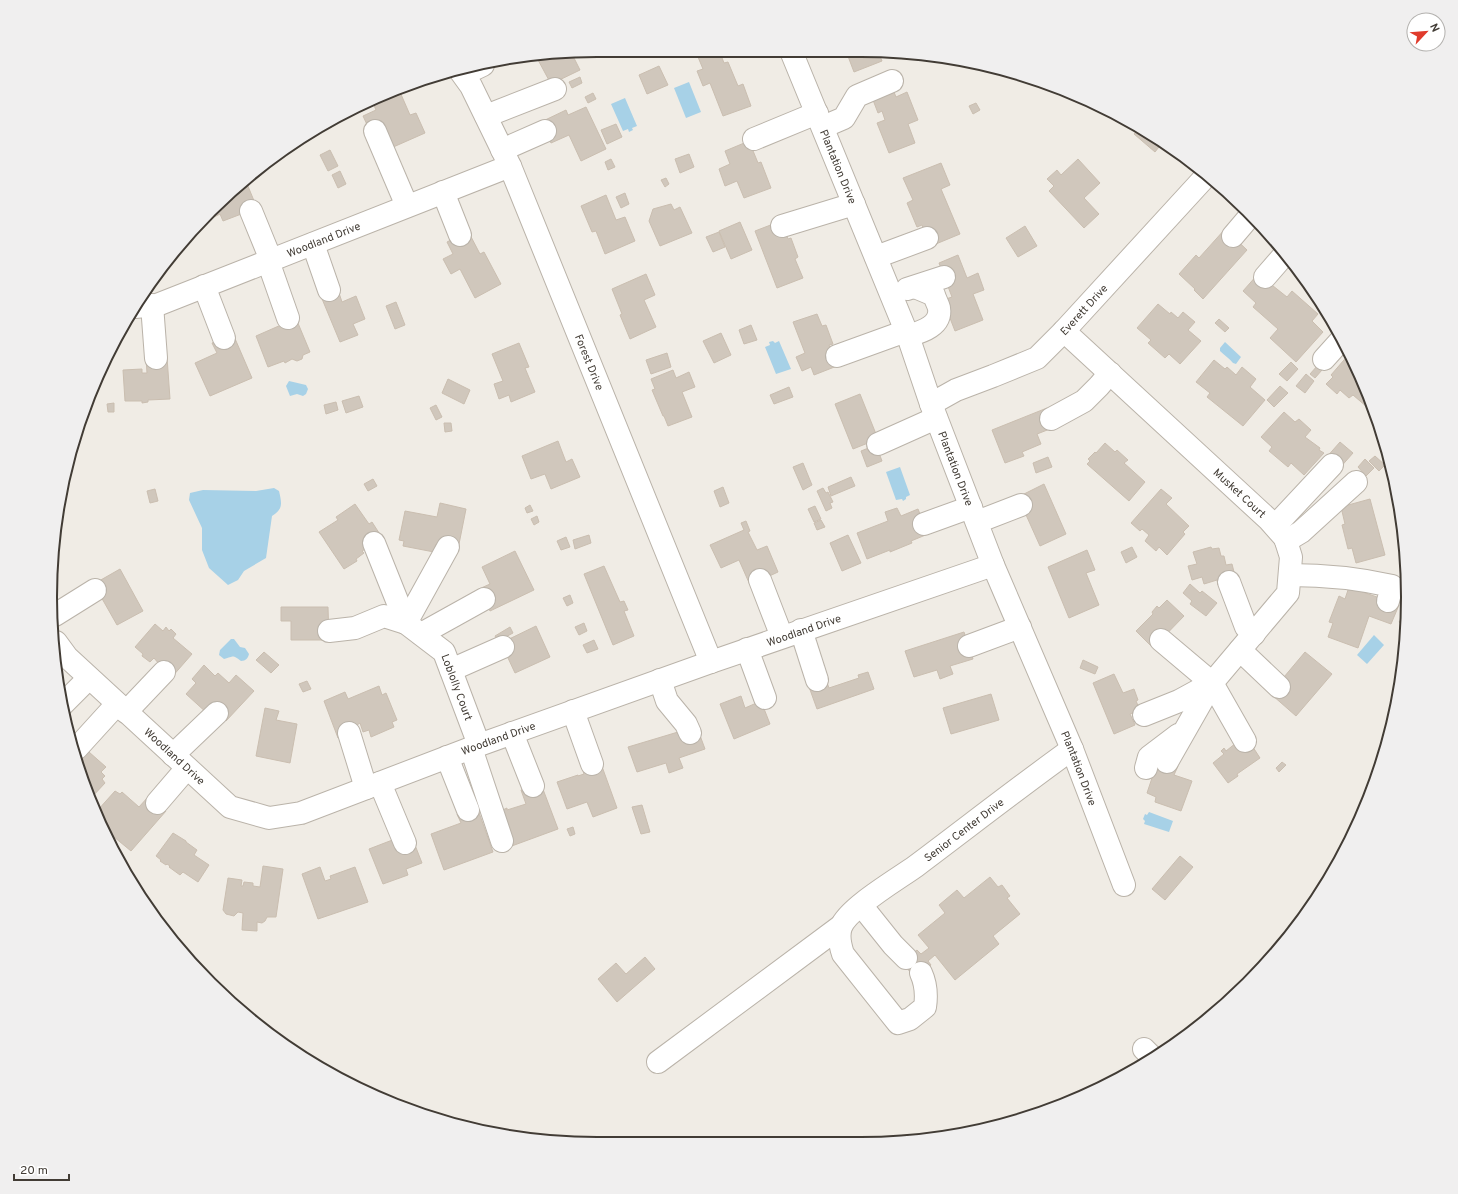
<svg xmlns="http://www.w3.org/2000/svg" width="1458" height="1194" viewBox="0 0 1458 1194" font-family="Overpass,sans-serif">
  <rect width="100%" height="100%" fill="#f0ece5"/>
  <g fill="#a7d1e7">
    <path d="M689,82L701,112L686,118L674,88Z"/>
    <path d="M625,98L637,126L632,128L633,130L629,132L628,129L623,131L611,104Z"/>
    <path d="M773,341L775,343L779,341L791,369L776,374L765,347L770,345L769,342Z"/>
    <path d="M1225,342L1241,357L1236,364L1233,363C1230,359 1224,355 1220,351V348Z"/>
    <path d="M289,381L306,385L308,389L306,394L303,396L297,394L290,396L286,386Z"/>
    <path d="M900,467L910,495L906,497V499L903,501L902,499L896,500L886,472Z"/>
    <path d="M274,488L279,491C282,504 283,509 272,516L266,558L244,571L238,580L228,585L209,568L202,550V528L189,500L190,493L203,490L256,491Z"/>
    <path d="M1374,635L1384,645L1367,664L1357,655Z"/>
    <path d="M231,639H234L240,647L245,648L249,654C248,658 246,661 241,661C232,655 235,656 224,659L219,655L220,650Z"/>
    <path d="M1149,812L1173,821L1169,832L1144,824L1145,821L1143,819L1145,814L1147,815Z"/>
  </g>
  <g fill="#d0c7bc" stroke="#cabeb0">
    <path d="M714,50H719L724,63L728,62L738,86L743,84L751,106L723,116L710,83L703,86L697,71L703,69L698,57Z"/>
    <path d="M846,51H878L882,61L854,72Z"/>
    <path d="M581,52L573,56L580,70L551,84L537,58Z"/>
    <path d="M659,66L668,85L647,94L639,75Z"/>
    <path d="M580,77L582,83L572,88L569,82Z"/>
    <path d="M400,92L410,115L416,113L425,133L391,148L371,133L363,116L376,110L373,103Z"/>
    <path d="M894,92L896,97L907,92L918,120L908,124L915,143L889,153L877,123L885,120L882,111L878,113L873,100Z"/>
    <path d="M593,93L596,99L588,103L585,97Z"/>
    <path d="M976,103L980,110L973,114L969,106Z"/>
    <path d="M586,107L606,149L581,161L569,135L551,143L541,122L566,110L568,115Z"/>
    <path d="M616,124L622,137L607,144L601,130Z"/>
    <path d="M1140,127L1162,143L1155,152L1134,134Z"/>
    <path d="M749,141L758,163L761,162L771,188L744,198L737,181L725,186L719,169L730,164L725,151Z"/>
    <path d="M330,150L338,166L328,171L320,155Z"/>
    <path d="M689,154L694,167L680,173L675,159Z"/>
    <path d="M611,159L615,167L608,170L605,162Z"/>
    <path d="M1078,159L1100,183L1084,198L1099,214L1084,228L1049,191L1054,186L1047,179L1057,170L1061,175Z"/>
    <path d="M941,163L950,185L941,189L960,234L931,246L922,225L917,227L907,203L913,200L903,178Z"/>
    <path d="M340,171L346,184L338,188L332,175Z"/>
    <path d="M666,178L669,184L665,187L661,180Z"/>
    <path d="M245,179L257,208L223,221L220,214L212,218L211,215L236,186Z"/>
    <path d="M625,193L629,204L621,208L616,197Z"/>
    <path d="M606,195L616,220L625,217L635,241L605,254L596,231L592,232L581,206Z"/>
    <path d="M671,204L674,210L680,207L692,233L660,246L649,221L653,209Z"/>
    <path d="M781,221L788,239L791,238L798,257L795,259L803,278L777,288L755,231Z"/>
    <path d="M740,222L752,250L731,259L719,231Z"/>
    <path d="M1025,226L1037,246L1018,257L1006,238Z"/>
    <path d="M1225,229L1247,250L1203,299L1194,290L1195,289L1179,274L1196,255L1199,258Z"/>
    <path d="M468,231L480,254L484,252L501,284L475,298L460,269L451,274L443,259L453,254L447,242Z"/>
    <path d="M719,232L725,247L713,252L706,237Z"/>
    <path d="M958,255L967,278L978,273L984,290L973,294L983,320L955,331L943,300L952,297L939,263Z"/>
    <path d="M646,274L655,295L644,300L656,327L630,339L620,315L622,314L612,289Z"/>
    <path d="M1258,274L1287,297L1292,291L1318,314L1312,321L1323,332L1296,362L1270,338L1278,329L1253,307L1256,303L1243,291Z"/>
    <path d="M337,287L342,302L356,296L365,319L353,324L358,335L340,342L320,294Z"/>
    <path d="M396,302L405,325L395,329L386,306Z"/>
    <path d="M1158,304L1170,314L1171,312L1178,318L1183,312L1195,322L1188,330L1201,341L1180,364L1169,354L1165,358L1148,343L1151,340L1137,328Z"/>
    <path d="M817,314L822,326L826,325L833,344L829,345L837,366L814,375L811,367L802,371L796,357L805,353L793,322Z"/>
    <path d="M295,316L310,352L303,355L302,359L297,361L292,359L285,363L284,361L268,367L256,336L281,325Z"/>
    <path d="M1219,319L1229,328L1225,332L1215,323Z"/>
    <path d="M751,325L757,340L744,344L739,330Z"/>
    <path d="M721,333L731,355L714,363L703,341Z"/>
    <path d="M233,334L252,378L210,396L195,363L217,353L212,343Z"/>
    <path d="M519,343L529,367L525,368L535,392L511,402L509,395L499,399L494,384L503,381L492,354Z"/>
    <path d="M667,353L671,367L651,374L646,360Z"/>
    <path d="M1350,353L1352,355L1374,413L1353,395L1349,398L1340,390L1337,394L1326,384L1333,377L1331,375Z"/>
    <path d="M167,357L170,399L148,400V402L142,403V401H125L123,370L142,369V373H147L146,358Z"/>
    <path d="M1214,360L1225,369L1227,367L1236,375L1242,367L1256,379L1250,387L1265,400L1243,426L1207,397L1210,393L1196,382Z"/>
    <path d="M1291,362L1298,369L1287,381L1279,374Z"/>
    <path d="M1318,365L1322,370L1315,378L1310,374Z"/>
    <path d="M673,370L676,378L689,372L695,387L682,392L692,417L668,426L664,416H663L652,390L655,389L651,379Z"/>
    <path d="M1306,374L1314,381L1305,393L1296,386Z"/>
    <path d="M448,379L470,390L464,404L442,393Z"/>
    <path d="M1280,386L1288,393L1274,407L1267,400Z"/>
    <path d="M789,387L793,397L774,404L770,395Z"/>
    <path d="M860,394L878,439L853,449L835,404Z"/>
    <path d="M359,396L363,407L346,413L342,401Z"/>
    <path d="M336,402L338,410L326,414L324,405Z"/>
    <path d="M114,403V412H108L107,404Z"/>
    <path d="M436,405L442,417L436,420L430,408Z"/>
    <path d="M1047,408L1055,427L1037,434L1041,444L1022,452L1024,456L1005,463L992,430Z"/>
    <path d="M1284,412L1295,422L1299,419L1311,430L1305,437L1320,448L1319,450L1324,453L1304,475L1291,463L1288,467L1269,451L1272,447L1261,437Z"/>
    <path d="M444,423H451L452,431L445,432Z"/>
    <path d="M558,441L566,462L572,459L580,477L551,489L545,474L531,479L522,456Z"/>
    <path d="M1340,442L1353,453L1338,470L1325,459Z"/>
    <path d="M1105,443L1115,452L1117,450L1128,460L1124,463L1145,482L1129,501L1087,464L1090,461L1088,459L1095,452L1096,453Z"/>
    <path d="M876,445L882,461L867,467L861,451Z"/>
    <path d="M1375,456L1385,465L1379,471L1369,461Z"/>
    <path d="M1048,457L1052,467L1036,473L1033,463Z"/>
    <path d="M1365,459L1374,468L1366,476L1358,467Z"/>
    <path d="M803,463L812,485L803,490L793,467Z"/>
    <path d="M851,477L855,486L831,496L828,487Z"/>
    <path d="M373,479L377,486L368,491L364,484Z"/>
    <path d="M1044,484L1066,534L1040,546L1018,497Z"/>
    <path d="M723,487L729,503L720,507L714,491Z"/>
    <path d="M823,488L826,493L828,492L833,502L830,503L832,508L826,511L817,491Z"/>
    <path d="M155,489L158,501L150,503L147,491Z"/>
    <path d="M1161,489L1172,498L1166,504L1189,526L1183,532L1185,534L1167,555L1159,547L1156,551L1145,541L1149,535L1142,529L1140,531L1131,523Z"/>
    <path d="M1370,499L1385,555L1356,563L1352,548L1348,549L1342,525L1345,524L1341,507Z"/>
    <path d="M440,503L466,509L458,549L436,544L434,552L403,546L404,541L399,540L405,511L437,517Z"/>
    <path d="M355,504L369,524L372,522L381,536L380,540L362,551L364,553L356,559L357,561L344,569L319,532L338,520L336,517Z"/>
    <path d="M530,505L533,511L527,513L525,508Z"/>
    <path d="M815,506L821,519L814,522L808,509Z"/>
    <path d="M897,508L901,516L918,509L928,534L911,541L912,543L890,552V550L867,559L857,533L888,521L885,512Z"/>
    <path d="M537,516L539,522L534,525L531,519Z"/>
    <path d="M821,520L825,527L817,530L814,523Z"/>
    <path d="M746,521L750,531L748,532L757,550L767,546L778,572L750,585L739,560L721,568L710,545L744,530L741,523Z"/>
    <path d="M589,535L591,543L575,549L573,540Z"/>
    <path d="M848,535L861,563L842,571L830,543Z"/>
    <path d="M566,537L570,547L561,550L557,541Z"/>
    <path d="M1132,547L1137,557L1126,563L1121,552Z"/>
    <path d="M1211,547L1212,549L1219,548L1221,556H1224L1226,565L1232,564L1236,580L1218,585L1217,580L1204,584L1202,577L1192,580L1188,566L1197,564L1193,552Z"/>
    <path d="M1087,550L1095,570L1086,573L1099,605L1069,618L1048,567Z"/>
    <path d="M515,551L534,590L490,611L479,589L490,584L482,567Z"/>
    <path d="M604,566L620,602L624,601L628,610L624,611L634,636L613,645L584,574Z"/>
    <path d="M120,569L143,611L117,625L100,595L92,585Z"/>
    <path d="M1190,584L1200,593L1202,591L1217,603L1206,616L1190,604L1192,601L1183,593Z"/>
    <path d="M1349,587L1399,605L1391,624L1369,616L1358,648L1328,637L1333,623L1329,622L1339,596L1345,599Z"/>
    <path d="M570,595L573,603L567,606L563,598Z"/>
    <path d="M1167,600L1184,616L1153,648L1136,631L1153,614L1152,612L1157,606L1159,608Z"/>
    <path d="M281,607H328L329,640H291V621H281Z"/>
    <path d="M1405,614V627L1399,622Z"/>
    <path d="M584,623L587,631L579,635L575,627Z"/>
    <path d="M155,624L163,631L166,627L169,631L171,629L176,634L173,638L192,654L171,678L154,658L150,662L142,656L143,654L135,647Z"/>
    <path d="M536,626L550,657L515,673L501,643Z"/>
    <path d="M510,627L513,633L498,641L495,636Z"/>
    <path d="M964,632L973,659L950,666L953,674L940,679L937,670L914,677L905,651Z"/>
    <path d="M594,640L598,649L587,653L583,645Z"/>
    <path d="M264,652L279,665L271,673L256,660Z"/>
    <path d="M1305,652L1332,674L1296,716L1272,695L1286,678L1284,677Z"/>
    <path d="M1083,660L1098,667L1095,674L1080,668Z"/>
    <path d="M204,665L215,676L218,673L229,683L236,675L254,691L226,721L213,709L208,714L186,694L196,683L192,679Z"/>
    <path d="M868,672L874,689L817,709L808,684L825,677L829,688L859,678L858,675Z"/>
    <path d="M1114,674L1123,693L1134,689L1138,700L1136,701L1140,710L1130,714L1135,725L1114,734L1093,683Z"/>
    <path d="M307,681L311,689L303,692L299,684Z"/>
    <path d="M379,686L382,695L386,693L397,720L392,722L394,727L371,737L369,730L363,732L360,723L357,725L359,730L338,738L324,701L345,692L348,699Z"/>
    <path d="M991,694L999,720L951,734L943,708Z"/>
    <path d="M741,696L745,708L761,701L770,724L734,739L720,704Z"/>
    <path d="M265,708L279,711L276,720L297,724L290,763L256,756Z"/>
    <path d="M698,730L705,749L679,758L683,768L669,773L666,763L637,772L628,747L678,732L679,736Z"/>
    <path d="M1249,741L1260,758L1237,774L1238,776L1228,783L1213,763L1224,754L1221,751L1224,748L1226,751L1236,743Z"/>
    <path d="M75,746L85,756L89,752L106,767L101,772L105,776L102,779L105,783L92,797Z"/>
    <path d="M1156,758L1178,766L1174,775L1192,781L1181,811L1155,802L1156,797L1147,793L1152,778L1150,777Z"/>
    <path d="M600,761L617,808L593,817L587,802L567,809L557,782L578,775V776L584,774L582,768Z"/>
    <path d="M1282,762L1286,765L1279,772L1276,768Z"/>
    <path d="M541,784L558,829L509,847L496,813L507,808V810L526,804L521,790Z"/>
    <path d="M115,791L120,794L122,792L139,807L148,797L166,811L131,851L102,827L97,811Z"/>
    <path d="M642,805L650,832L641,834L632,807Z"/>
    <path d="M477,807L493,852L444,870L431,834L461,823L457,814Z"/>
    <path d="M573,827L575,834L570,836L567,829Z"/>
    <path d="M173,833L186,841V842L197,850L194,855L209,865L198,882L183,872L180,875L169,867L170,866L167,864L166,865L160,861L161,860L156,856Z"/>
    <path d="M395,839L413,840L422,863L406,869L408,875L383,884L369,849Z"/>
    <path d="M1180,856L1193,867L1165,900L1152,889Z"/>
    <path d="M263,866L283,869L276,917H267L265,921L262,923L257,922V931L242,930L243,913L238,912L234,916L226,914L223,910L228,878L242,880L241,886H243L244,882L253,883V886L260,887Z"/>
    <path d="M320,867L325,881L331,879L330,876L355,867L368,902L318,919L302,874Z"/>
    <path d="M990,877L998,887L1002,885L1010,896L1007,898L1020,914L993,936L999,944L955,980L935,955L928,961L931,965L915,978L902,962L917,950L921,954L929,948L918,935L945,913L939,905L957,890L964,898Z"/>
    <path d="M645,957L655,969L617,1002L598,979L616,963L626,974Z"/>
  </g>
  <g fill="none" stroke-linecap="round" stroke-linejoin="round">
    <defs>
      <g id="minor">
        <path id="s1" d="M791,51L908,336L931,404L993,565L1072,749L1124,885"/>
        <path id="s2" d="M458,68L471,86L510,166L711,662"/>
        <path d="M464,74L483,65"/>
        <path d="M486,116L555,89"/>
        <path d="M823,127L844,118L857,96L892,81"/>
        <path d="M375,131L407,206"/>
        <path d="M754,139L817,113"/>
        <path d="M502,150L545,131"/>
        <path d="M443,192L460,235"/>
        <path d="M251,211L271,260"/>
        <path d="M782,226L854,204"/>
        <path d="M1233,236L1250,216"/>
        <path d="M313,244L329,290"/>
        <path d="M876,257L927,238"/>
        <path d="M268,261L288,318"/>
        <path d="M1265,277L1285,254"/>
        <path d="M204,286L224,338"/>
        <path d="M907,289L944,277"/>
        <path d="M152,305L156,358"/>
        <path id="s3" d="M135,307L157,305L510,166"/>
        <path id="s4" d="M1064,331L1269,520L1285,538L1291,557L1288,593L1212,683L1167,762"/>
        <path d="M908,336C921,332 942,326 939,308C938,304 935,299 934,295L915,287"/>
        <path d="M837,356L906,331"/>
        <path d="M1324,359L1342,339"/>
        <path id="s5" d="M931,404L956,390L993,376L1037,358L1064,331L1207,175"/>
        <path d="M1051,419L1084,401L1099,386L1110,373"/>
        <path d="M878,444L936,418"/>
        <path d="M977,522L1021,505"/>
        <path d="M924,524L971,507"/>
        <path d="M1275,526L1332,465"/>
        <path d="M1286,541L1301,532L1356,482"/>
        <path d="M374,543L406,623"/>
        <path d="M1290,575C1325,575 1357,578 1392,586L1388,601"/>
        <path d="M760,580L782,637"/>
        <path d="M1229,582L1246,627L1254,634"/>
        <path d="M55,615L95,590"/>
        <path d="M406,623L448,547"/>
        <path d="M801,630L817,680"/>
        <path id="s6" d="M329,631L355,628L384,616L406,623L444,652L479,745"/>
        <path d="M421,634L484,599"/>
        <path d="M1161,640L1212,683L1245,741"/>
        <path id="s7" d="M56,642L67,657L230,807L269,818L301,813L479,745L711,662L993,565"/>
        <path d="M969,646L1020,627"/>
        <path d="M747,649L765,698"/>
        <path d="M1240,650L1279,687"/>
        <path d="M451,670L503,647"/>
        <path d="M660,680L667,701L686,724L690,733"/>
        <path d="M61,706L89,678"/>
        <path d="M573,711L592,764"/>
        <path d="M126,712L164,672"/>
        <path d="M1144,715L1179,701L1212,683"/>
        <path d="M349,733L366,788"/>
        <path d="M512,733L533,786"/>
        <path d="M77,748L117,704"/>
        <path d="M471,748L502,841"/>
        <path d="M173,755L217,713"/>
        <path d="M447,757L468,810"/>
        <path d="M1146,768L1149,757L1178,735"/>
        <path d="M380,783L405,843"/>
        <path d="M157,803L187,768"/>
        <path d="M861,905L893,945L906,958"/>
        <path id="s8" d="M921,973C926,984 927,994 925,1007L910,1019L898,1023L843,954C840,945 838,935 841,927C848,908 898,879 916,866C968,827 1019,787 1072,749"/>
        <path d="M1144,1049L1152,1057"/>
        <path d="M658,1062L841,926"/>
      </g>
    </defs>
    <use href="#minor" stroke="#bab3a9" stroke-width="24"/>
    <use href="#minor" stroke="#fff" stroke-width="22"/>
  </g>
  <g text-anchor="middle" stroke-width="3" stroke-linejoin="round" paint-order="stroke">
    <g font-size="11" fill="#423c35" stroke="#fff">
      <text dy="4" stroke="none"><textPath href="#s1" startOffset="125">Plantation Drive</textPath></text>
      <text dy="4" stroke="none"><textPath href="#s3" startOffset="201">Woodland Drive</textPath></text>
      <text dy="4" stroke="none"><textPath href="#s5" startOffset="183">Everett Drive</textPath></text>
      <text dy="4" stroke="none"><textPath href="#s2" startOffset="323">Forest Drive</textPath></text>
      <text dy="4" stroke="none"><textPath href="#s1" startOffset="449">Plantation Drive</textPath></text>
      <text dy="4" stroke="none"><textPath href="#s4" startOffset="239">Musket Court</textPath></text>
      <text dy="4" stroke="none"><textPath href="#s7" startOffset="848">Woodland Drive</textPath></text>
      <text dy="4" stroke="none"><textPath href="#s6" startOffset="166">Loblolly Court</textPath></text>
      <text dy="4" stroke="none"><textPath href="#s7" startOffset="524">Woodland Drive</textPath></text>
      <text dy="4" stroke="none"><textPath href="#s7" startOffset="165">Woodland Drive</textPath></text>
      <text dy="4" stroke="none"><textPath href="#s1" startOffset="773">Plantation Drive</textPath></text>
      <text dy="4" stroke="none"><textPath href="#s8" startOffset="340">Senior Center Drive</textPath></text>
    </g>
  </g>
  <path d="M0 0H1458V1194H0ZM597 57H861A540 540 0 0 1 1401 597V597A540 540 0 0 1 861 1137H597A540 540 0 0 1 57 597V597A540 540 0 0 1 597 57Z" fill="#f0efef" fill-rule="evenodd"/>
  <path fill="none" stroke="#423c35" stroke-width="2" d="M597 57H861A540 540 0 0 1 1401 597V597A540 540 0 0 1 861 1137H597A540 540 0 0 1 57 597V597A540 540 0 0 1 597 57Z"/>
  <g transform="translate(1426 32) rotate(64)"><circle r="19" fill="#ffffff" stroke="#b3b1ae"/>
  <path d="M0-3L7 15L0 10L-7 15Z" fill="#e03b2c"/>
  <text y="-6" font-size="11" font-weight="bold" text-anchor="middle" fill="#423c35">N</text>
  </g>
  <path d="M14 1174v6h55v-6" fill="none" stroke="#423c35" stroke-width="2"/>
  <text x="20" y="1174" font-size="12" fill="#423c35" stroke="#ffffff" stroke-width="3" paint-order="stroke">20 m</text>
</svg>
